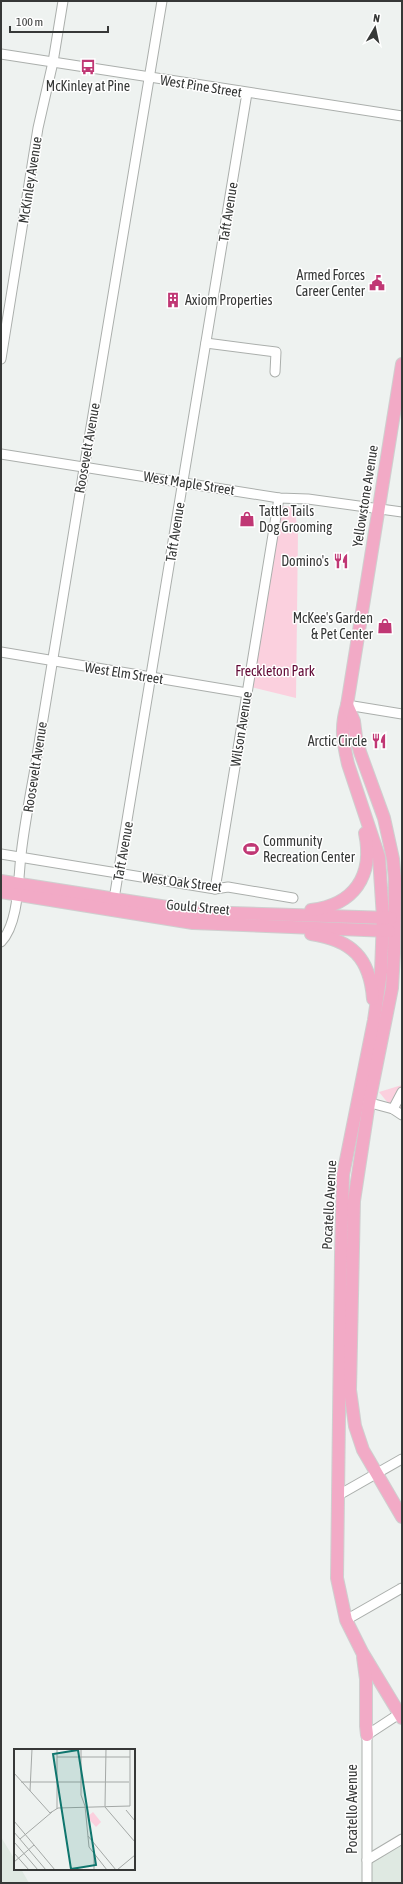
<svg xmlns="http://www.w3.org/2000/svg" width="403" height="1884" viewBox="0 0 403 1884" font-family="'Asap Condensed',sans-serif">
  <rect width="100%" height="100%" fill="#eef2f0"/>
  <g fill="#dfe9e2">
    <path d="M1,1837L15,1860V1869H21L29,1883H1Z"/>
    <path d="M402,1839V1883H367V1860Z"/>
  </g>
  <g fill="#fbd0de">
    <path d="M283,506L294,507L298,531L296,698L251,687Z"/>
    <path d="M402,1085V1115L393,1109L379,1092Z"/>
  </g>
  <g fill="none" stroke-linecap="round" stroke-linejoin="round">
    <defs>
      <g id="minor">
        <path d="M1,54L402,116"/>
        <path d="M206,343L276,352L275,372"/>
        <path d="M1,359L38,128L53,62L63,1"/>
        <path d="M1,454L279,498L308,499L402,512"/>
        <path d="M1,652L247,693"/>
        <path d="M347,705L402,714"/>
        <path d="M1,854L215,889L228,887L293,898"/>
        <path d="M215,889L279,498"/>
        <path d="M114,899L247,93"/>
        <path d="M1,942C19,923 18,880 21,855C24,828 29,801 34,774C75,516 120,259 162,1"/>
        <path d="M363,1101L393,1109L402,1115"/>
        <path d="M393,1109L402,1092"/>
        <path d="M337,1496L402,1459"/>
        <path d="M346,1620L402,1588"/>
        <path d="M367,1860L402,1839"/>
        <path d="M367,1883V1735L402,1712"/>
      </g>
      <g id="major">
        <path d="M402,364L347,705C340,728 343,742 348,764L379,857L383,918L381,972L374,1020L343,1175L341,1255L337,1578L346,1620L362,1652L402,1718"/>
        <path d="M347,705L354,721L356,737L360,752L384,818L393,859L395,880L394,953L392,988L369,1103L354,1201L350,1390L355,1426L363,1450L402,1517"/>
        <path d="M1,881L199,912L391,918"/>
        <path d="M1,892L193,923L389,931"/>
        <path d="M311,910C354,905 374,876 365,833"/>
        <path d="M311,934C352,940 370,958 373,999"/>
        <path d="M363,1657L366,1679V1726L367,1735"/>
      </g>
    </defs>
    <use href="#minor" stroke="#abafac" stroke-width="11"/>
    <use href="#major" stroke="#cfcfcf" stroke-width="14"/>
    <use href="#minor" stroke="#fff" stroke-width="9"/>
    <use href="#major" stroke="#f2aac6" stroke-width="12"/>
  </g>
  <defs>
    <symbol id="bus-bare" viewBox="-9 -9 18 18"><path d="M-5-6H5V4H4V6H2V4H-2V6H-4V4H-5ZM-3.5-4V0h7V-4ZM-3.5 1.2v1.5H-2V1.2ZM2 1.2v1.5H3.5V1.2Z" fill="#c03774" stroke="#fff" stroke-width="2.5" paint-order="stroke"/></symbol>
    <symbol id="civic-bare" viewBox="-9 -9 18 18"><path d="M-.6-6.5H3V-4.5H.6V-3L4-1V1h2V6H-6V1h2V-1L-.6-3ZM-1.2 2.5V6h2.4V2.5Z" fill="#c03774" stroke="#fff" stroke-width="2.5" paint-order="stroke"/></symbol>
    <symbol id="building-bare" viewBox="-9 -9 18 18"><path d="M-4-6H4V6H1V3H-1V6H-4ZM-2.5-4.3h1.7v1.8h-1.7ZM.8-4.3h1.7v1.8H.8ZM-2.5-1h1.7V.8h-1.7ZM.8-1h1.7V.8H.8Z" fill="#c03774" stroke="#fff" stroke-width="2.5" paint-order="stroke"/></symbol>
    <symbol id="shop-bare" viewBox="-9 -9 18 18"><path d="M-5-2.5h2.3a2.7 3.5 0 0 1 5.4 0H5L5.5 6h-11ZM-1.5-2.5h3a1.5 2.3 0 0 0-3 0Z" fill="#c03774" stroke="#fff" stroke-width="2.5" paint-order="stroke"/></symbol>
    <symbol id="restaurant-bare" viewBox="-9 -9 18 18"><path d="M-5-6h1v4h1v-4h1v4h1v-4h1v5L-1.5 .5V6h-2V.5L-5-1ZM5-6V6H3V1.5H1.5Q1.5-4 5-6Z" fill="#c03774" stroke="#fff" stroke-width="2.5" paint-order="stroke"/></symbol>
    <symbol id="stadium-bare" viewBox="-9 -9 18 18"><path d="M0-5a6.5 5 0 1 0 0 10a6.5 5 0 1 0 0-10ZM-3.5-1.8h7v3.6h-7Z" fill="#c03774" stroke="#fff" stroke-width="2.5" paint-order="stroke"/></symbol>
  </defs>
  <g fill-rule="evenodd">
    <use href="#bus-bare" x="77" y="56" width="22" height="22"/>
    <use href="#civic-bare" x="366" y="272" width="22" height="22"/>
    <use href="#building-bare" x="162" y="289" width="22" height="22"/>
    <use href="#shop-bare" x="236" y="508" width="22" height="22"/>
    <use href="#restaurant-bare" x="330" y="550" width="22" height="22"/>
    <use href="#shop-bare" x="374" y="615" width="22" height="22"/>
    <use href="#restaurant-bare" x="368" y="730" width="22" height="22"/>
    <use href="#stadium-bare" x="240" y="838" width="22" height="22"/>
  </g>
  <g text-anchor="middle" stroke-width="3" stroke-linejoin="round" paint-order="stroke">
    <g font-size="14" fill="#363837" stroke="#fff" text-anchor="end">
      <text x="88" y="91" text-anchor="middle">McKinley at Pine</text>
      <text x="365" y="280">Armed Forces<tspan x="365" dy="16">Career Center</tspan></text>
      <text x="185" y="305" text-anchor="start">Axiom Properties</text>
      <text x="259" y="516" text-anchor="start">Tattle Tails<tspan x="259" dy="16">Dog Grooming</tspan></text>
      <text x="329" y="566">Domino's</text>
      <text x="373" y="623">McKee's Garden<tspan x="373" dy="16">&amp; Pet Center</tspan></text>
      <text x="367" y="746">Arctic Circle</text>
      <text x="263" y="846" text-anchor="start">Community<tspan x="263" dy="16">Recreation Center</tspan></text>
    </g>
    <g font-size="14" fill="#363837" stroke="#fff">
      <text transform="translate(201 86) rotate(9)" y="5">West Pine Street</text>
      <text transform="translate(30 180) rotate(-81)" y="5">McKinley Avenue</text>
      <text transform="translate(228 212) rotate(-81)" y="5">Taft Avenue</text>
      <text transform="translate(87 448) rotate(-80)" y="5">Roosevelt Avenue</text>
      <text transform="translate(189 483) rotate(9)" y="5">West Maple Street</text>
      <text transform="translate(365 496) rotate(-81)" y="5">Yellowstone Avenue</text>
      <text transform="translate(175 532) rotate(-81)" y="5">Taft Avenue</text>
      <text transform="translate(124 673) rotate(9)" y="5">West Elm Street</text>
      <text transform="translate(241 729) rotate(-81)" y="5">Wilson Avenue</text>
      <text transform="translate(35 767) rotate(-81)" y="5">Roosevelt Avenue</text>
      <text transform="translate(123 851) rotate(-80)" y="5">Taft Avenue</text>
      <text transform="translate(182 882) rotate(7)" y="5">West Oak Street</text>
      <text transform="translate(198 907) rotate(5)" y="5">Gould Street</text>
      <text transform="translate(329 1205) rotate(-87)" y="5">Pocatello Avenue</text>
      <text transform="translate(352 1809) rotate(-90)" y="5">Pocatello Avenue</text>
    </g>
    <g font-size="14" fill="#600834" stroke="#fff">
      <text x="275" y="676">Freckleton Park</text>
    </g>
  </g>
  <g transform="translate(14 1749)">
    <rect width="121" height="121" fill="#eef2f0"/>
    <path d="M79,63L87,73L82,78L73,68Z" fill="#fbd0de"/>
    <path fill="none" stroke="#a4a8a6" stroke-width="1" d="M43,0V60M67,0V46L71,57L75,98L93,121M43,8H116M0,24L36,64M7,33H115M16,42L18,0M91,57L92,0M91,58L121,93M112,61L121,72M36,64L44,59L116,57V0M0,72L41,121M0,83L32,121M74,87L102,121M6,90L38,63M1,94L24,121M0,104L15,121M80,105V121M0,113L20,96M103,121L121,106"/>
    <path fill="#0f766e" fill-opacity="0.15" stroke="#0f766e" stroke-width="2" d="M64,1L82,116L57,120L39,5Z"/>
    <rect width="121" height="121" fill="none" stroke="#363837" stroke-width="2"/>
  </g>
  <rect width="403" height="1884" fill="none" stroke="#363837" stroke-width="4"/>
  <g transform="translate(375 28) rotate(9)" stroke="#ffffff" stroke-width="3" paint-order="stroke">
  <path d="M0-3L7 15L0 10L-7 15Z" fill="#363837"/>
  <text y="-6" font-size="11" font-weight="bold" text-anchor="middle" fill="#363837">N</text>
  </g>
  <path d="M10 26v6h98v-6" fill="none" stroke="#363837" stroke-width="2"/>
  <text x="16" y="26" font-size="12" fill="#363837" stroke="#ffffff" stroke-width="3" paint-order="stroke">100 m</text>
</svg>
